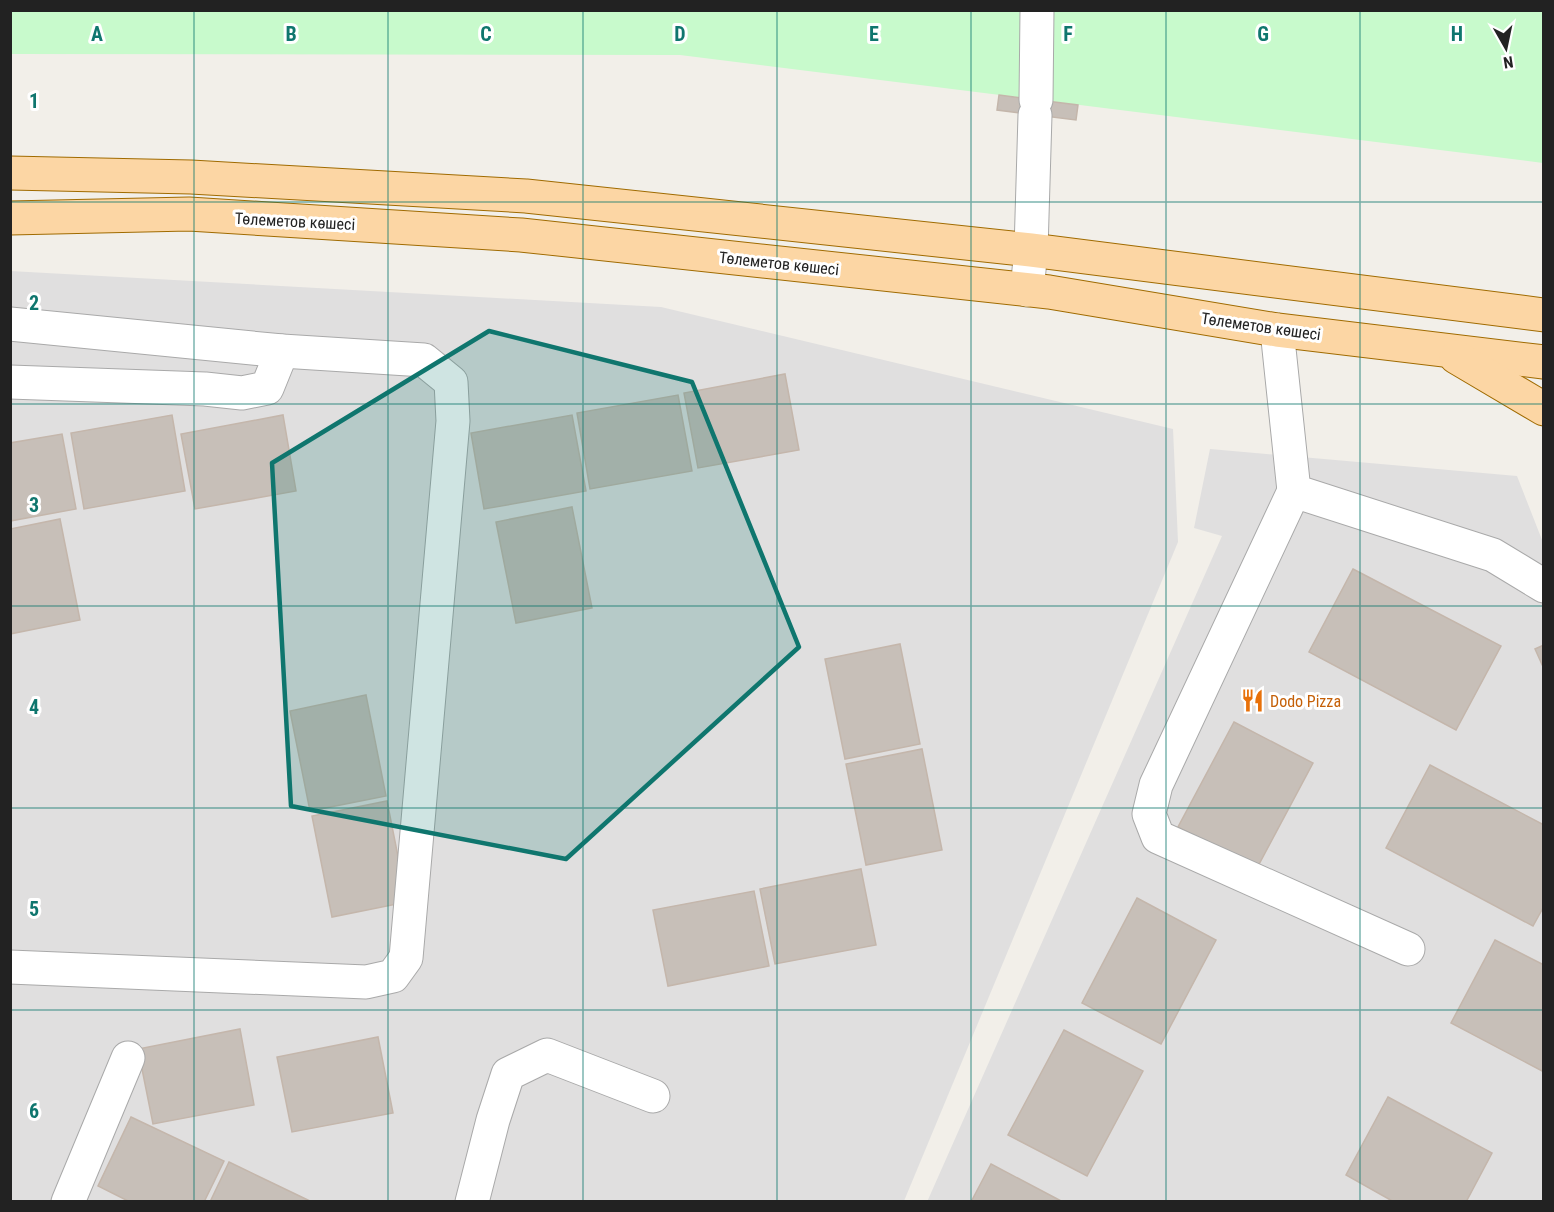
<svg xmlns="http://www.w3.org/2000/svg" width="1554" height="1212" viewBox="0 0 1554 1212" font-family="'Roboto Condensed',sans-serif">
  <rect width="100%" height="100%" fill="#f2efe9"/>
  <g fill="#e0dfdf">
    <path d="M10,271L661,307L1173,429L1178,542L904,1201H11Z"/>
    <path d="M1210,449L1517,476L1544,545L1543,1201L927,1202L1222,536L1194,528Z"/>
  </g>
  <path fill="#c8facc" d="M11,10L1543,11V163L680,55L11,54Z"/>
  <g fill="#c7bfb8" stroke="#c4b6ab" stroke-width="1.5">
    <path d="M999,95L1078,105L1076,120L997,110Z"/>
    <path d="M785,374L799,450L698,468L684,393Z"/>
    <path d="M678,395L692,471L590,489L577,413Z"/>
    <path d="M172,415L185,491L84,509L71,433Z"/>
    <path d="M283,415L296,491L195,509L181,434Z"/>
    <path d="M572,415L586,491L484,509L471,433Z"/>
    <path d="M62,434L76,509L10,521V443Z"/>
    <path d="M572,507L592,608L516,623L496,522Z"/>
    <path d="M60,519L80,620L10,634V529Z"/>
    <path d="M1353,569L1501,646L1456,730L1309,652Z"/>
    <path d="M900,644L920,744L845,759L825,659Z"/>
    <path d="M1544,645V669L1535,649Z"/>
    <path d="M366,695L386,796L310,811L290,711Z"/>
    <path d="M1234,722L1313,763L1257,868L1178,827Z"/>
    <path d="M922,749L942,850L866,865L846,764Z"/>
    <path d="M1430,765L1544,825V906L1533,926L1386,848Z"/>
    <path d="M387,801L407,902L332,917L312,816Z"/>
    <path d="M861,869L876,945L775,964L760,889Z"/>
    <path d="M754,891L769,966L668,986L653,910Z"/>
    <path d="M1137,898L1216,940L1161,1044L1082,1003Z"/>
    <path d="M1495,940L1544,965V1072L1451,1023Z"/>
    <path d="M240,1029L254,1105L153,1124L138,1049Z"/>
    <path d="M1064,1030L1143,1071L1087,1176L1008,1135Z"/>
    <path d="M378,1037L393,1113L292,1132L277,1057Z"/>
    <path d="M1388,1097L1492,1153L1466,1202H1394L1346,1175Z"/>
    <path d="M131,1117L224,1161L204,1202H130L98,1186Z"/>
    <path d="M229,1162L312,1202H210Z"/>
    <path d="M991,1164L1063,1202H971Z"/>
  </g>
  <g fill="none" stroke-linecap="round" stroke-linejoin="round">
    <defs>
      <g id="minor">
        <path d="M1036,100L1037,10"/>
        <path d="M1027,290L1031,250L1035,115"/>
        <path d="M10,324L282,351L424,360L451,382L453,421L406,958L393,976L366,982L10,967"/>
        <path d="M1277,330L1294,491L1493,555L1544,586"/>
        <path d="M10,382L205,389L242,393L267,388L282,351"/>
        <path d="M1294,491L1156,785L1149,814L1158,837L1408,949"/>
        <path d="M68,1202L128,1058"/>
        <path d="M472,1202L493,1120L508,1074L547,1055L653,1096"/>
      </g>
      <g id="major">
        <path d="M10,173L191,177L526,196L1031,250L1544,315"/>
        <path d="M10,218L189,214L521,235L1049,292L1277,330L1544,362"/>
        <path d="M1456,357L1544,409"/>
      </g>
    </defs>
    <use href="#minor" stroke="#a9a9a9" stroke-width="35"/>
    <use href="#major" stroke="#a06b00" stroke-width="35"/>
    <use href="#minor" stroke="#fff" stroke-width="33"/>
    <use href="#major" stroke="#fcd6a4" stroke-width="33"/>
  </g>
  <path fill="#0f766e" fill-opacity="0.2" stroke="#0f766e" stroke-width="4.5" stroke-linejoin="round" d="M489,331L692,382L799,647L566,859L291,806L272,463Z"/>
  <path fill="none" stroke="#0f766e" stroke-width="1.5" stroke-opacity="0.55" d="M194,10V1202M388,10V1202M583,10V1202M777,10V1202M971,10V1202M1166,10V1202M1360,10V1202M10,202H1544M10,404H1544M10,606H1544M10,808H1544M10,1010H1544"/>
  <defs>
    <symbol id="restaurant-bare" viewBox="-9 -9 18 18"><path d="M-5-6h1v4h1v-4h1v4h1v-4h1v5L-1.5 .5V6h-2V.5L-5-1ZM5-6V6H3V1.5H1.5Q1.5-4 5-6Z" fill="#e8710a" stroke="#fff" stroke-width="2.5" paint-order="stroke"/></symbol>
  </defs>
  <g fill-rule="evenodd">
    <use href="#restaurant-bare" x="1236" y="684" width="33" height="33"/>
  </g>
  <g text-anchor="middle" stroke-width="6" stroke-linejoin="round" paint-order="stroke">
    <g font-size="16" fill="#222" stroke="#fff">
      <text transform="translate(295 221) rotate(3)" y="6">Төлеметов көшесі</text>
      <text transform="translate(779 263) rotate(6)" y="6">Төлеметов көшесі</text>
      <text transform="translate(1261 326) rotate(8)" y="6">Төлеметов көшесі</text>
    </g>
    <g font-size="16" fill="#c56008" stroke="#fff" text-anchor="start">
      <text x="1270" y="707">Dodo Pizza</text>
    </g>
  </g>
  <g font-size="20" text-anchor="middle" font-weight="bold" fill="#0f766e" stroke="#fff" stroke-width="6" stroke-linejoin="round" paint-order="stroke">
    <text x="97" y="41">A</text>
    <text x="291" y="41">B</text>
    <text x="486" y="41">C</text>
    <text x="680" y="41">D</text>
    <text x="874" y="41">E</text>
    <text x="1068" y="41">F</text>
    <text x="1263" y="41">G</text>
    <text x="1457" y="41">H</text>
    <text x="34" y="108">1</text>
    <text x="34" y="310">2</text>
    <text x="34" y="512">3</text>
    <text x="34" y="714">4</text>
    <text x="34" y="916">5</text>
    <text x="34" y="1118">6</text>
  </g>
  <rect width="1554" height="1212" fill="none" stroke="#222222" stroke-width="24"/>
  <g transform="translate(1506 48) rotate(171)" stroke="#ffffff" stroke-width="4.5" paint-order="stroke">
  <path d="M0-4.5L10 22L0 15L-10 22Z" fill="#222222"/>
  <text y="-9" font-size="16" font-weight="bold" text-anchor="middle" fill="#222222">N</text>
  </g>
</svg>
